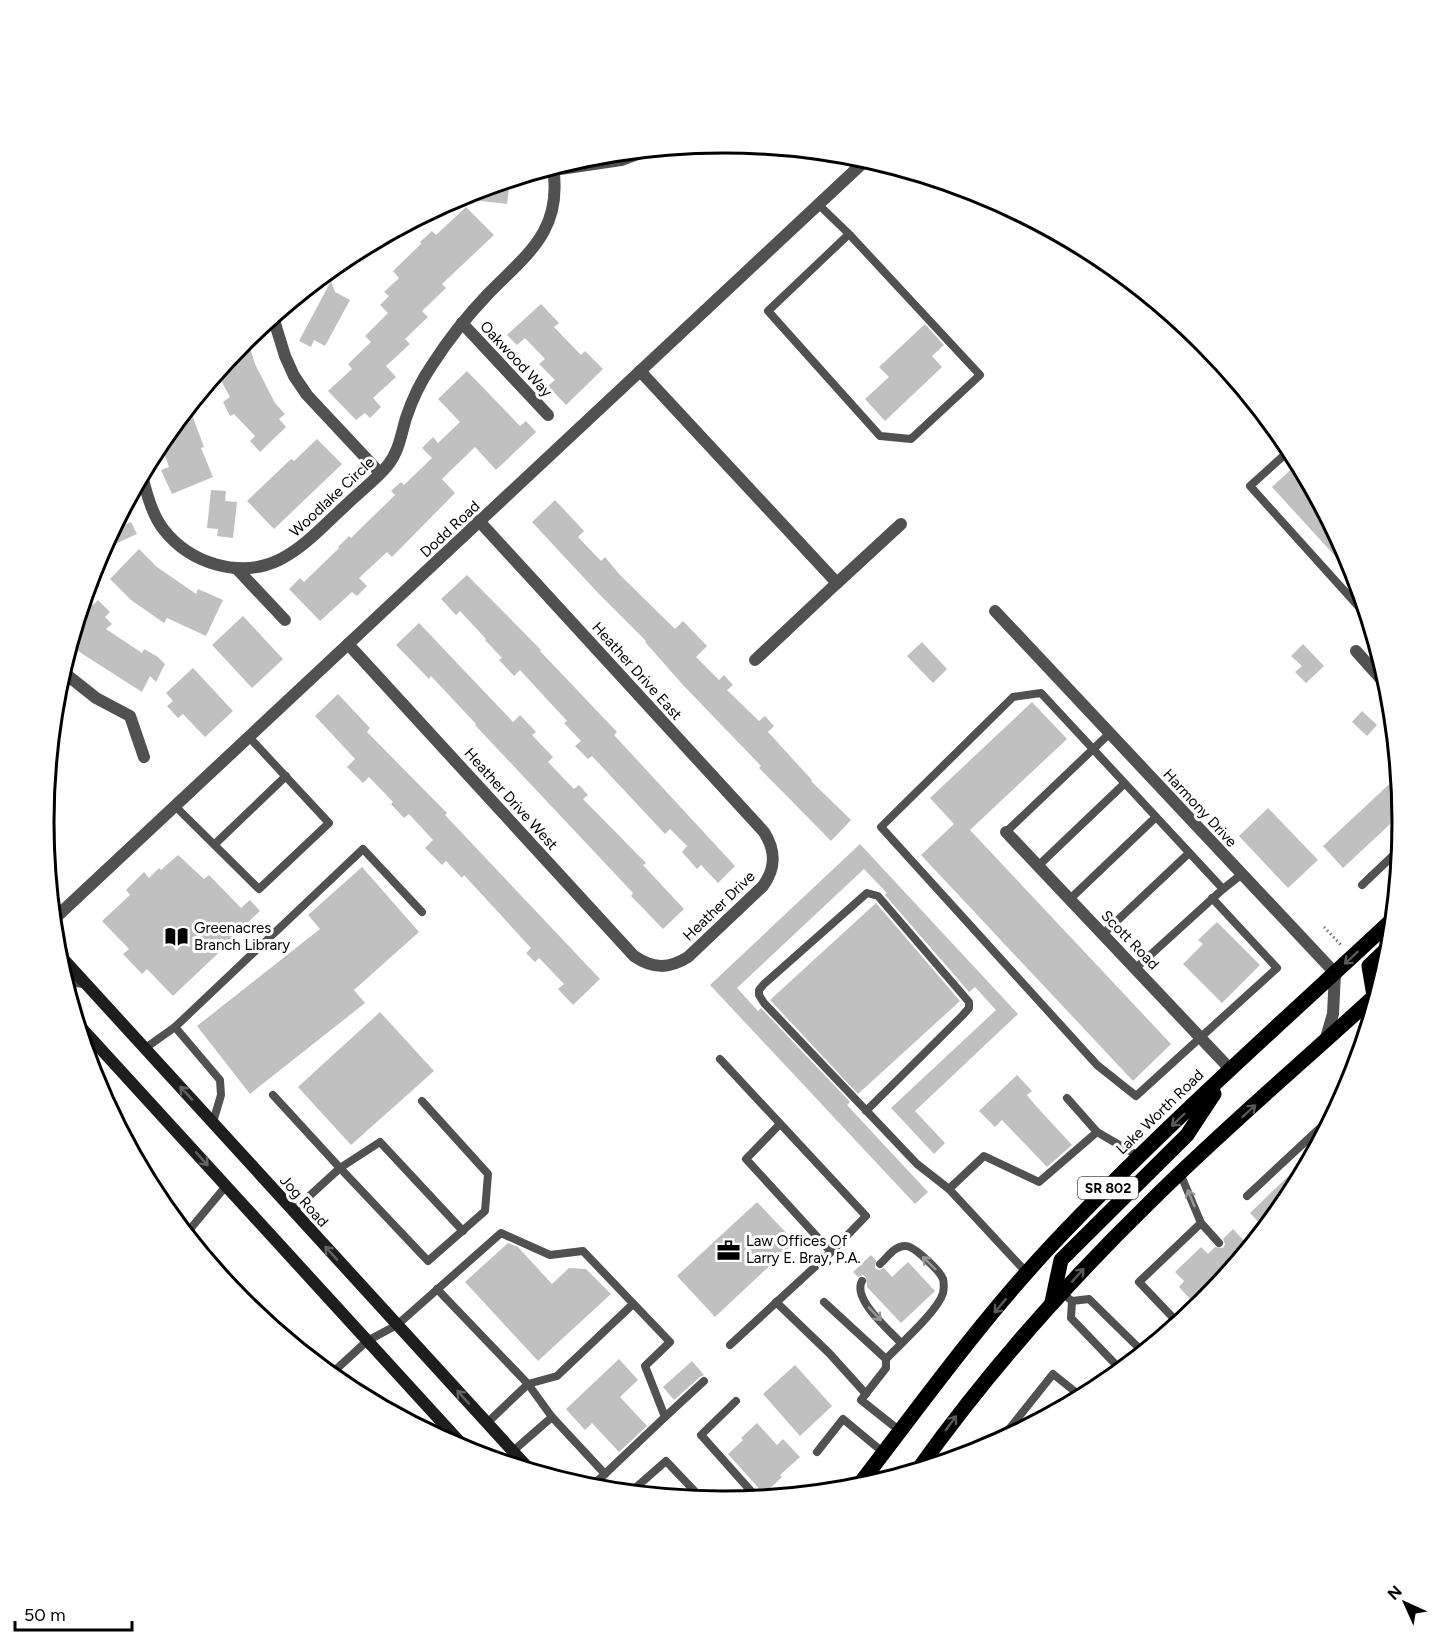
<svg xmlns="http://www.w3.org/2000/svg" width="1447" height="1645" viewBox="0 0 1447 1645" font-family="Figtree,sans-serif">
  <rect width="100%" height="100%" fill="#fff"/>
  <g fill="#c0c0c0">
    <path d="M510,180L507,204L456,198L464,194Z"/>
    <path d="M466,207L494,235L442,284L446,288L422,311L428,317L405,339L410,344L386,366L396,377L373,398L381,407L370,418L365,413L356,420L328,391L352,369L348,364L371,342L365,336L388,313L380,305L389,296L384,292L399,278L393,271L421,244L420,242L432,231L436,235Z"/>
    <path d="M331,281L335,292L350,300L325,346L314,340L311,347L299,341Z"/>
    <path d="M541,304L559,323L554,327L581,355L585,351L603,369L566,405L548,386L555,380L539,364L545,359L525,338L517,345L507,335Z"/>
    <path d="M925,324L944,345L932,356L942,367L885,421L865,399L889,377L879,367Z"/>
    <path d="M247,338L255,364L275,403L285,414L279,419L286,427L260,452L250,441L255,436L234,414L230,416L223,402L230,397L217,373Z"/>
    <path d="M467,371L520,426L526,421L536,432L496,470L475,447L442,479L455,493L392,557L387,552L359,578L367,586L357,596L352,592L320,621L289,589L300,578L304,582L339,548L338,547L349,536L351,538L395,495L391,491L401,482L404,485L432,458L422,448L433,437L438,443L460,422L438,399Z"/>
    <path d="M189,407L204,447L201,448L213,477L172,494L161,470L169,467L160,442Z"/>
    <path d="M317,439L342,464L274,529L247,501L291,459L294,461Z"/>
    <path d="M1298,463L1352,563L1356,579L1272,487Z"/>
    <path d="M211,490L226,491L225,501L237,502L233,538L217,536L218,529L207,528Z"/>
    <path d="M555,500L584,531L578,537L601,561L605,557L620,575L675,629L683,621L707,646L696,657L719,680L724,675L733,685L727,690L759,721L765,716L774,726L768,732L812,780L811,781L851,820L831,841L759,768L761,766L683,685L645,642L646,641L599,594L532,522Z"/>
    <path d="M120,516L124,525L131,522L137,534L102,550Z"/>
    <path d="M139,549L157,567L196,594L198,589L223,600L206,636L167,618L164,623L131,600L110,579Z"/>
    <path d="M467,575L541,650L540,651L617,732L614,735L735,866L718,883L701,865L697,869L682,852L687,846L670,829L665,834L592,756L588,759L575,746L581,741L564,723L567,721L520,670L514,676L499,660L502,658L485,640L486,639L460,611L456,615L441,599Z"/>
    <path d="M85,595L93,605L98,600L110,612L105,617L112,624L106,629L142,653L144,649L158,657L165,664L156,682L150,676L142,692L81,653L71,644Z"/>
    <path d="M243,616L283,659L252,688L212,645Z"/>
    <path d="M419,623L513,722L520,715L536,732L532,735L553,757L548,762L574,789L579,785L588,795L583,799L646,863L643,865L684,909L663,929L631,896L633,893L475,725L476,724L431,676L429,679L396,645Z"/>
    <path d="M922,642L947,669L933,683L907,656Z"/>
    <path d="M1303,644L1324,666L1306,683L1295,672L1302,666L1291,656Z"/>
    <path d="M193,668L233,711L205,737L183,714L178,718L167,706L173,701L166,693Z"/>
    <path d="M338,694L370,728L367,732L447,813L445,815L600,979L573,1005L558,989L564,984L539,958L535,962L526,953L531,948L464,875L462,878L446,861L442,865L425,848L433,840L409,814L404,818L391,804L393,802L369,777L363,783L347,767L355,759L315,716Z"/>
    <path d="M1032,702L1067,739L970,830L1171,1044L1133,1081L921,855L954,824L930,798Z"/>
    <path d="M1362,711L1377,725L1367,736L1352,722Z"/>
    <path d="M1399,775L1402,813L1343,868L1323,846Z"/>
    <path d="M1268,808L1318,860L1288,888L1239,836Z"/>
    <path d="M860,844L1018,1014L915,1111L945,1143L934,1154L891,1108L996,1010L975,987L969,992L885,895L887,893L864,869L737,988L758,1011L761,1008L850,1102L847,1105L928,1192L915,1204L710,985Z"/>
    <path d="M178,855L204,879L209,875L241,908L250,900L260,911L246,924L248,925L173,996L147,969L142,974L123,954L129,949L102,921L130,895L126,890L144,872L149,878L159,868L161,870Z"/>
    <path d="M362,867L419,932L354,990L365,1003L250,1094L197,1026L320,929L308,915Z"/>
    <path d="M876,903L960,1001L858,1094L770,1000Z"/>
    <path d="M1217,922L1260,965L1222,1003L1183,964L1203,944L1198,940Z"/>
    <path d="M380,1012L434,1071L351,1145L298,1087Z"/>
    <path d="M1017,1075L1032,1091L1027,1095L1036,1106L1072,1145L1047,1167L1002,1120L995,1127L979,1111Z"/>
    <path d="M1310,1155L1312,1157L1289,1201L1265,1229L1250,1213Z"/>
    <path d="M757,1202L795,1242L715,1317L677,1276Z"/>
    <path d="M1233,1229L1249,1246L1239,1255L1234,1254L1230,1256V1264L1222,1272L1226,1277L1206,1302L1197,1292L1190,1299L1179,1287L1184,1281L1175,1272L1201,1247L1208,1254L1215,1247L1223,1248L1225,1244L1223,1239Z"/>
    <path d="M508,1243L518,1247L552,1284L569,1268L586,1269L611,1294L538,1361L465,1282Z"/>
    <path d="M871,1255L876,1260L875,1268L879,1270L884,1268L892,1277L908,1262L935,1291L901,1323L867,1287L866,1277L863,1275L858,1277L853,1272Z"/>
    <path d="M619,1359L638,1380L620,1397L647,1426L619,1452L592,1423L585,1430L566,1409Z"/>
    <path d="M692,1361L704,1375L700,1377L674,1400L663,1387Z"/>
    <path d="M795,1365L832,1406L800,1436L763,1394Z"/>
    <path d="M757,1423L777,1445L783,1439L800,1457L780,1475L782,1477L764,1494L728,1454L743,1440L741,1438Z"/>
  </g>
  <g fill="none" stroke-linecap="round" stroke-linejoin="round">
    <path stroke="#737373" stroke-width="3" stroke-dasharray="1.5 3" stroke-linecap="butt" d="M1324,927L1341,945"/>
    <g stroke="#515151" stroke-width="8">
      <path d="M818,204L849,234L768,311L880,436L911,439L980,375L849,234"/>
      <path d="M1291,449L1250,486L1368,617"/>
      <path d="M175,806L259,889L329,823L249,737"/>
      <path d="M1006,832L1110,733"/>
      <path d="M215,844L286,776"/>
      <path d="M1038,866L1124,784"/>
      <path d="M1362,885L1401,848"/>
      <path d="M1223,889L1242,874"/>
      <path d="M1070,899L1156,817"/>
      <path d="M1103,934L1189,853"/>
      <path d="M1136,968L1223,889L1041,693L1013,697L881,827L1097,1065L1136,1096L1277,968L1212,898"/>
      <path d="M1358,1011L1370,1023"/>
      <path d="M175,1027L220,1080L221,1095L213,1122"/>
      <path d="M144,1049L175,1027L363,849L422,912"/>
      <path d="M720,1059L866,1216L831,1252L730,1345"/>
      <path d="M273,1095L340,1168L380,1142L463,1231"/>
      <path d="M1067,1098L1097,1132"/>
      <path d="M866,1111L962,1016L969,1008V1002L878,896L867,893L764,984L759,990V995L764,1003L917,1164L949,1189"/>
      <path d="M780,1124L746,1159L831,1252"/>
      <path d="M1180,1173L1201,1223L1219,1243"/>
      <path d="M1247,1196L1335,1114"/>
      <path d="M293,1211L340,1168L428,1261L485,1211L488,1174L422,1101"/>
      <path d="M186,1234L226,1186"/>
      <path d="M199,1251L284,1338"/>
      <path d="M1235,1260L1238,1263"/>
      <path d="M880,1264C887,1258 895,1245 906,1246C914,1246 940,1271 943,1279C944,1282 944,1289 943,1293C938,1311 900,1344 886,1359"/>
      <path d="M1027,1273L949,1189L984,1156L1039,1182L1097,1132L1140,1157"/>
      <path d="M862,1281C852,1299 889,1330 901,1343"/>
      <path d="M437,1289L528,1384L487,1423"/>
      <path d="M1062,1293L1072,1301L1089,1299L1144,1353"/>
      <path d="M1072,1301L1071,1318L1122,1371"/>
      <path d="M776,1302L829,1353L866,1394"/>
      <path d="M824,1302L886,1359V1368L861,1400L900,1431"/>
      <path d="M1179,1324L1139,1282L1201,1223"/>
      <path d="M330,1375L367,1341L397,1325L501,1233L550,1255L583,1251L670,1342L645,1366L665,1417L589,1489"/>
      <path d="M736,1401L701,1435L758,1499"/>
      <path d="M552,1417L528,1384L557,1376L633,1304"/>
      <path d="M665,1417L704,1381"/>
      <path d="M998,1443L1053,1374L1083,1398"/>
      <path d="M513,1451L552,1417L605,1474"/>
      <path d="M817,1452L843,1419L884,1453"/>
      <path d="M632,1493L633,1490L666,1461L704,1501"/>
    </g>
    <g stroke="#515151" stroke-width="12">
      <path d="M553,170L621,160L648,150"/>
      <path d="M273,317L285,356L294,376L307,395L380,473"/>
      <path d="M462,323L548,415"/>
      <path d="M640,371L837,583L755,660"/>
      <path d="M142,476C147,494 152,515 164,530C190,563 239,579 279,560C305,547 324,525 345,506C359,492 376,480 388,465C399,451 401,435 406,418C412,400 421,381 432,365C448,340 467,316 488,294C527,254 563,231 553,167"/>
      <path d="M236,568L285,620"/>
      <path d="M837,583L901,524"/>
      <path d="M995,611L1335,973L1333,1014L1325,1041"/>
      <path d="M348,644L634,956C653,969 669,969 688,957L763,886C776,868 776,851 764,832L479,521"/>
      <path d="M1356,651L1390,689"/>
      <path d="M62,671L96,698L130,716L144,757"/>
      <path d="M1006,832L1231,1070"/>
      <path d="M53,920L867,159"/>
      <path d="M64,979L83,982"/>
    </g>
    <g stroke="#1e1e1e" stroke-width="12">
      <path d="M56,951L531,1471"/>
      <path d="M77,1023L470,1453"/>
    </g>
    <g stroke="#000" stroke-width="15">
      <path d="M1374,996L1369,966L1391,945"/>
      <path d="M1052,1302L1061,1260L1187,1135L1214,1094"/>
      <path d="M917,1471C986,1374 1064,1286 1149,1203C1223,1129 1303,1062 1380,991"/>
      <path d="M856,1489C918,1408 979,1323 1049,1248C1158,1132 1278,1026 1394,918"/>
    </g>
  </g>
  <defs><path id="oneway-shaft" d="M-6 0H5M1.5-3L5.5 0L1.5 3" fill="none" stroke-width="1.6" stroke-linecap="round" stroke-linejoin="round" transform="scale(1.5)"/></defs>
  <g stroke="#595959">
    <use href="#oneway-shaft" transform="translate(1351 958) rotate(137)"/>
    <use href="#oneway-shaft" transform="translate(1249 1111) rotate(-42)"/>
    <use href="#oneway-shaft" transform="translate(1178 1120) rotate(136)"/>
    <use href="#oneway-shaft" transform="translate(1078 1275) rotate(-48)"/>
    <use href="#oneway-shaft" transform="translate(1000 1306) rotate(130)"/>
    <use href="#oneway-shaft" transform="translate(951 1423) rotate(-54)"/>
  </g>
  <g stroke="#626262">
    <use href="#oneway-shaft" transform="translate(186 1093) rotate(-133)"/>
    <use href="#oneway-shaft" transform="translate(202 1159) rotate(48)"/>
    <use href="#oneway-shaft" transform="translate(331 1253) rotate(-133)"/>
    <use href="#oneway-shaft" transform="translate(463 1397) rotate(-132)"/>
  </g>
  <g stroke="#979797">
    <use href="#oneway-shaft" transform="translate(1191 1198) rotate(-113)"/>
    <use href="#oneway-shaft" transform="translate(929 1263) rotate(-136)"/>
    <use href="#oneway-shaft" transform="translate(875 1314) rotate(47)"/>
  </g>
  <defs>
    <symbol id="library-bare" viewBox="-9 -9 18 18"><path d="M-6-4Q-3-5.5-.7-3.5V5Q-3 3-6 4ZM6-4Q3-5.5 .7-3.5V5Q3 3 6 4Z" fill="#000" stroke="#fff" stroke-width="2.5" paint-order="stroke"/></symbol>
    <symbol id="office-bare" viewBox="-9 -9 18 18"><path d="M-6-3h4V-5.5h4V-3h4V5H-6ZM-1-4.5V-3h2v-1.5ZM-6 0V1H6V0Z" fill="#000" stroke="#fff" stroke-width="2.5" paint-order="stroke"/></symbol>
  </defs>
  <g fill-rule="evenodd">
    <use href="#library-bare" x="160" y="920" width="33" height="33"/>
    <use href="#office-bare" x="712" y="1234" width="33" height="33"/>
  </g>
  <g text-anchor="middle" stroke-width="6" stroke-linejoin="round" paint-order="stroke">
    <rect fill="#fff" stroke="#4c4c4c" stroke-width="1.5" x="1078" y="1177" width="60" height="22" rx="4.5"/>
    <g font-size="14" font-weight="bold" fill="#000">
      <text x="1108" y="1193">SR 802</text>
    </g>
    <g font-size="15" fill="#000" stroke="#fff">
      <text transform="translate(516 359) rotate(47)" y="5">Oakwood Way</text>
      <text transform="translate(332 497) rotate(-43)" y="5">Woodlake Circle</text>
      <text transform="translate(450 529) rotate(-43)" y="5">Dodd Road</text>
      <text transform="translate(637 671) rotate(48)" y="5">Heather Drive East</text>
      <text transform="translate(511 799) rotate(48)" y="5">Heather Drive West</text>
      <text transform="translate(1200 808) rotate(47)" y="5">Harmony Drive</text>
      <text transform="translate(719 906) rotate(-44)" y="5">Heather Drive</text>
      <text transform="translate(1130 940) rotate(46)" y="5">Scott Road</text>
      <text transform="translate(1160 1112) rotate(-44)" y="5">Lake Worth Road</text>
      <text transform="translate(304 1201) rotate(48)" y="5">Jog Road</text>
    </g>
    <g font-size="15" fill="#000" stroke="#fff" text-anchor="start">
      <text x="194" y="933">Greenacres<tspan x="194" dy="17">Branch Library</tspan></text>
      <text x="746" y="1246">Law Offices Of<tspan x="746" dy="17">Larry E. Bray, P.A.</tspan></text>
    </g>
  </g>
  <path d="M0 0H1447V1645H0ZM54 822a669 669 0 1 1 1338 0a669 669 0 1 1-1338 0Z" fill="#fff" fill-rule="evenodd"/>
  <path fill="none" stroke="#000" stroke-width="3" d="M54 822a669 669 0 1 1 1338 0a669 669 0 1 1-1338 0Z"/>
  <g transform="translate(1405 1603) rotate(315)" stroke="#ffffff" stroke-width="4.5" paint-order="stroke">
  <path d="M0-4.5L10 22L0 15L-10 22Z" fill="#000000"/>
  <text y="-9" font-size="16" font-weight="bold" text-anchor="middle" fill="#000000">N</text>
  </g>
  <path d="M15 1621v9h117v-9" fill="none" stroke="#000000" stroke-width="3"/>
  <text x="24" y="1621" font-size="18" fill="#000000" stroke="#ffffff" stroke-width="4.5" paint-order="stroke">50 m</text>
</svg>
